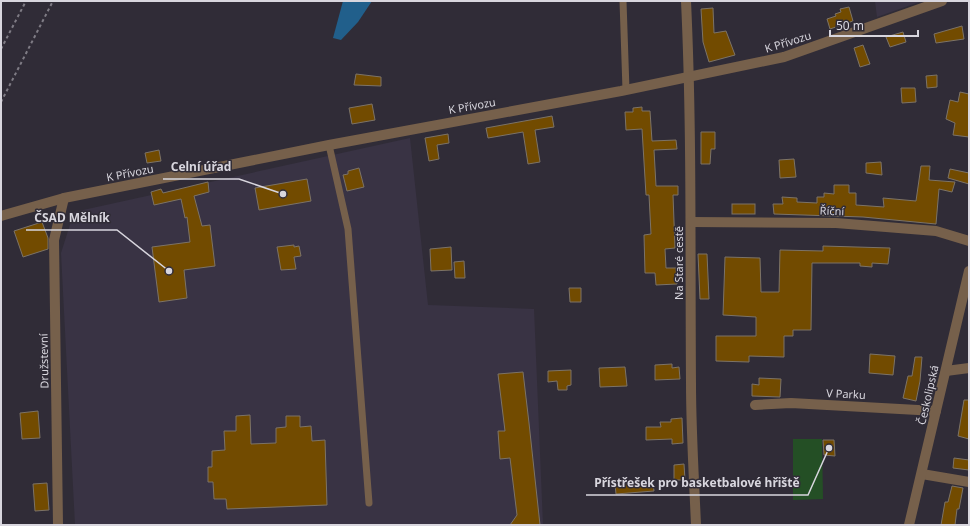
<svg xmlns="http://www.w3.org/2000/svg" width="970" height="526" viewBox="0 0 970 526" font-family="'Noto Sans',sans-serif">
  <rect width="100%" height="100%" fill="#302c37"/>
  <g fill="#393344">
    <path d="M875,1H922L877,17Z"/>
    <path d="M410,138L428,305L534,309L543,525H75L61,253L74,212Z"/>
  </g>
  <path fill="#244f25" d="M793,439H822L823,499L793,500Z"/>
  <path fill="#215f8b" d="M343,1H372L358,22L341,40L333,38Z"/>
  <g fill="#724b00" stroke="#7c7367">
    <path d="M849,7L853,21L830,29L827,19L836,16L835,14L841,12L840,9Z"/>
    <path d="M713,8L714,33L726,31L735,55L709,62L703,42L701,9Z"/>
    <path d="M962,26L964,39L936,43L934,34Z"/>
    <path d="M903,32L906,42L890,47L886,37Z"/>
    <path d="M863,45L870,64L860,67L854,48Z"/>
    <path d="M356,74L381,77V86L354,85Z"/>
    <path d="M937,75V87L927,88L926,76Z"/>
    <path d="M901,88H915L916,102L902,103Z"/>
    <path d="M960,92L969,94V137L953,135L955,123L946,119L950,100L958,102Z"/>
    <path d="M372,104L375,120L352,124L349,108Z"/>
    <path d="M642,107V111H650L652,141L676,140L677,149L654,150L656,186H678V195H673L675,248L665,249L666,268H676L677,284L656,285L655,273H645L644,235L651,234L649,195H646L642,129L626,130L625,112H633V108Z"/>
    <path d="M552,116L554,127L535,130L540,162L528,164L523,132L488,138L486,128Z"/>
    <path d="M701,132H715V149H711L710,164H701Z"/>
    <path d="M448,134L449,143L437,145L439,159L429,161L425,138Z"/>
    <path d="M159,150L161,161L147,163L145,153Z"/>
    <path d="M794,159L796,177L780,178L779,160Z"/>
    <path d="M881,162L882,175L866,173V163Z"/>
    <path d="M921,166H930L929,180L955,182L952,192L939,189L936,224L863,217L774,214L773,204H783L782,197L797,198V202L817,203V197H824V193L834,194V185H849V193H856V205L884,207L883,198L916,201Z"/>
    <path d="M359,168L364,187L347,191L343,175L348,174V171Z"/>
    <path d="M950,169L969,173V184L948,178Z"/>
    <path d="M307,179L311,201L259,210L255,188Z"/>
    <path d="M208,182L209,192L194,196L202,226L210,225L215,266L184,270L187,298L159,302L152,247L190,242L187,217L185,218L181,199L154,205L151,192L161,189L163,193Z"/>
    <rect x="732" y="204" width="23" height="10"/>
    <path d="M42,222L48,238V249L23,257L14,231Z"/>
    <path d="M294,245V247L299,246L301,256L294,257L296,269L281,270L277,247Z"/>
    <path d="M823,246L890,248L888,264L872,263V267L860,266V263H812L811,330H793V336H784V357L749,356V362L716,361V336H756V317L723,315L725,257L760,258L761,292H779L780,250L823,251Z"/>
    <path d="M451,247L452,270L431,271L430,249Z"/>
    <path d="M698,254H707L709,299H700Z"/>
    <path d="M464,261L465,278H455L454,262Z"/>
    <path d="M569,288H581V302H570Z"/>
    <path d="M870,354L895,356L893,375L869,373Z"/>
    <path d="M915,357H922L920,381L916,401L903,398L908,376H912Z"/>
    <path d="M672,364V368L679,367L680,379L655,380V365Z"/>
    <path d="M625,367L627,386L600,387L599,368Z"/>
    <path d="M571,370V385L567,386V390H558L557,381L548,382V371Z"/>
    <path d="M523,372L529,423L540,525H510L517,515L510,458L500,459L498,431H505L498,374Z"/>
    <path d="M759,378L781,379L780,397L752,396V384L759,385Z"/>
    <path d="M964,400H969V439L958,436Z"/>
    <path d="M38,411L40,438L22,439L20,413Z"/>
    <path d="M250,415L251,444L276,443V428L286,427V416H300V427L311,426L312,441L325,440L327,505L227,509L226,499H214L213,482H208V467H212V451L225,450L224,431H236V416Z"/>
    <path d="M682,418L683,443L672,444V439L646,440V427H661L660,422H671V419Z"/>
    <path d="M823,440H834L835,456L824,455Z"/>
    <path d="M954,458L969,460V470L953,468Z"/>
    <path d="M684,464L685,480H674V465Z"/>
    <path d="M653,482L654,491L616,494L615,484Z"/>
    <path d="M47,483L49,510L35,511L33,484Z"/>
    <path d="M952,486L963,488L959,509H957L955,525H941L945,502H948Z"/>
  </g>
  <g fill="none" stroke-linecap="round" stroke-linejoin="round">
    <g stroke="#7f7c85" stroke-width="2" stroke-dasharray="3 3" stroke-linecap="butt">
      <path d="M1,49L26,1"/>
      <path d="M1,102L53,1"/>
    </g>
    <g stroke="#76604b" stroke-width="7">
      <path d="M623,1L626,90"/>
      <path d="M329,145L348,229L369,503"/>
    </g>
    <g stroke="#76604b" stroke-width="10">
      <path d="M686,1C692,128 690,255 691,383C691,430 694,478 696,525"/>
      <path d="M1,216L64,198L329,145L621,91L784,57L942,1"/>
      <path d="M691,222L836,223L936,231L969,241"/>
      <path d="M946,371L969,368"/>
      <path d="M755,405L791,403L936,411"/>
      <path d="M922,474L969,482"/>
      <path d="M58,525L54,240L64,198"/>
      <path d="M909,525L969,271"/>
    </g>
  </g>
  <g text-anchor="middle" stroke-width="3" stroke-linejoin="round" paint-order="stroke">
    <g font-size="11" fill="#d8d6de" stroke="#302c37">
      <text transform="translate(788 42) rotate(-17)" y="4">K Přívozu</text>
      <text transform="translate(472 106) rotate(-10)" y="4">K Přívozu</text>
      <text transform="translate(130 173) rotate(-11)" y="4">K Přívozu</text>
      <text transform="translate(832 211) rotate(2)" y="4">Říční</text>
      <text transform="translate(679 263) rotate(-90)" y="4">Na Staré cestě</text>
      <text transform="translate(44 361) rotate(-91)" y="4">Družstevní</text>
      <text transform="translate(846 394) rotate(3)" y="4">V Parku</text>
      <text transform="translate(928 395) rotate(-77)" y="4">Českolipská</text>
    </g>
  </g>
  <path fill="none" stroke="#d8d6de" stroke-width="1.5" d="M283 194L239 179H163M169 271L117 230H26M829 448L808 495H586"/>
  <g fill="#d8d6de" stroke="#302c37" stroke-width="1.5">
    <circle cx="283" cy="194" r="4"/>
    <circle cx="169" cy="271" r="4"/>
    <circle cx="829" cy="448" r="4"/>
  </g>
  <g font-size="12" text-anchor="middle" font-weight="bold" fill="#d8d6de" stroke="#302c37" stroke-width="3" stroke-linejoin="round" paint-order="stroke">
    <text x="201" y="171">Celní úřad</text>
    <text x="72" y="222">ČSAD Mělník</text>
    <text x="697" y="487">Přístřešek pro basketbalové hřiště</text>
  </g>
  <rect width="970" height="526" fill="none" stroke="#d8d6de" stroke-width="4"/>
  <path d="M830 30v6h88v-6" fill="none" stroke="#d8d6de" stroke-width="2"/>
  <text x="836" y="30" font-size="12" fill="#d8d6de" stroke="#302c37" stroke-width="3" paint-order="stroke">50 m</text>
</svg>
